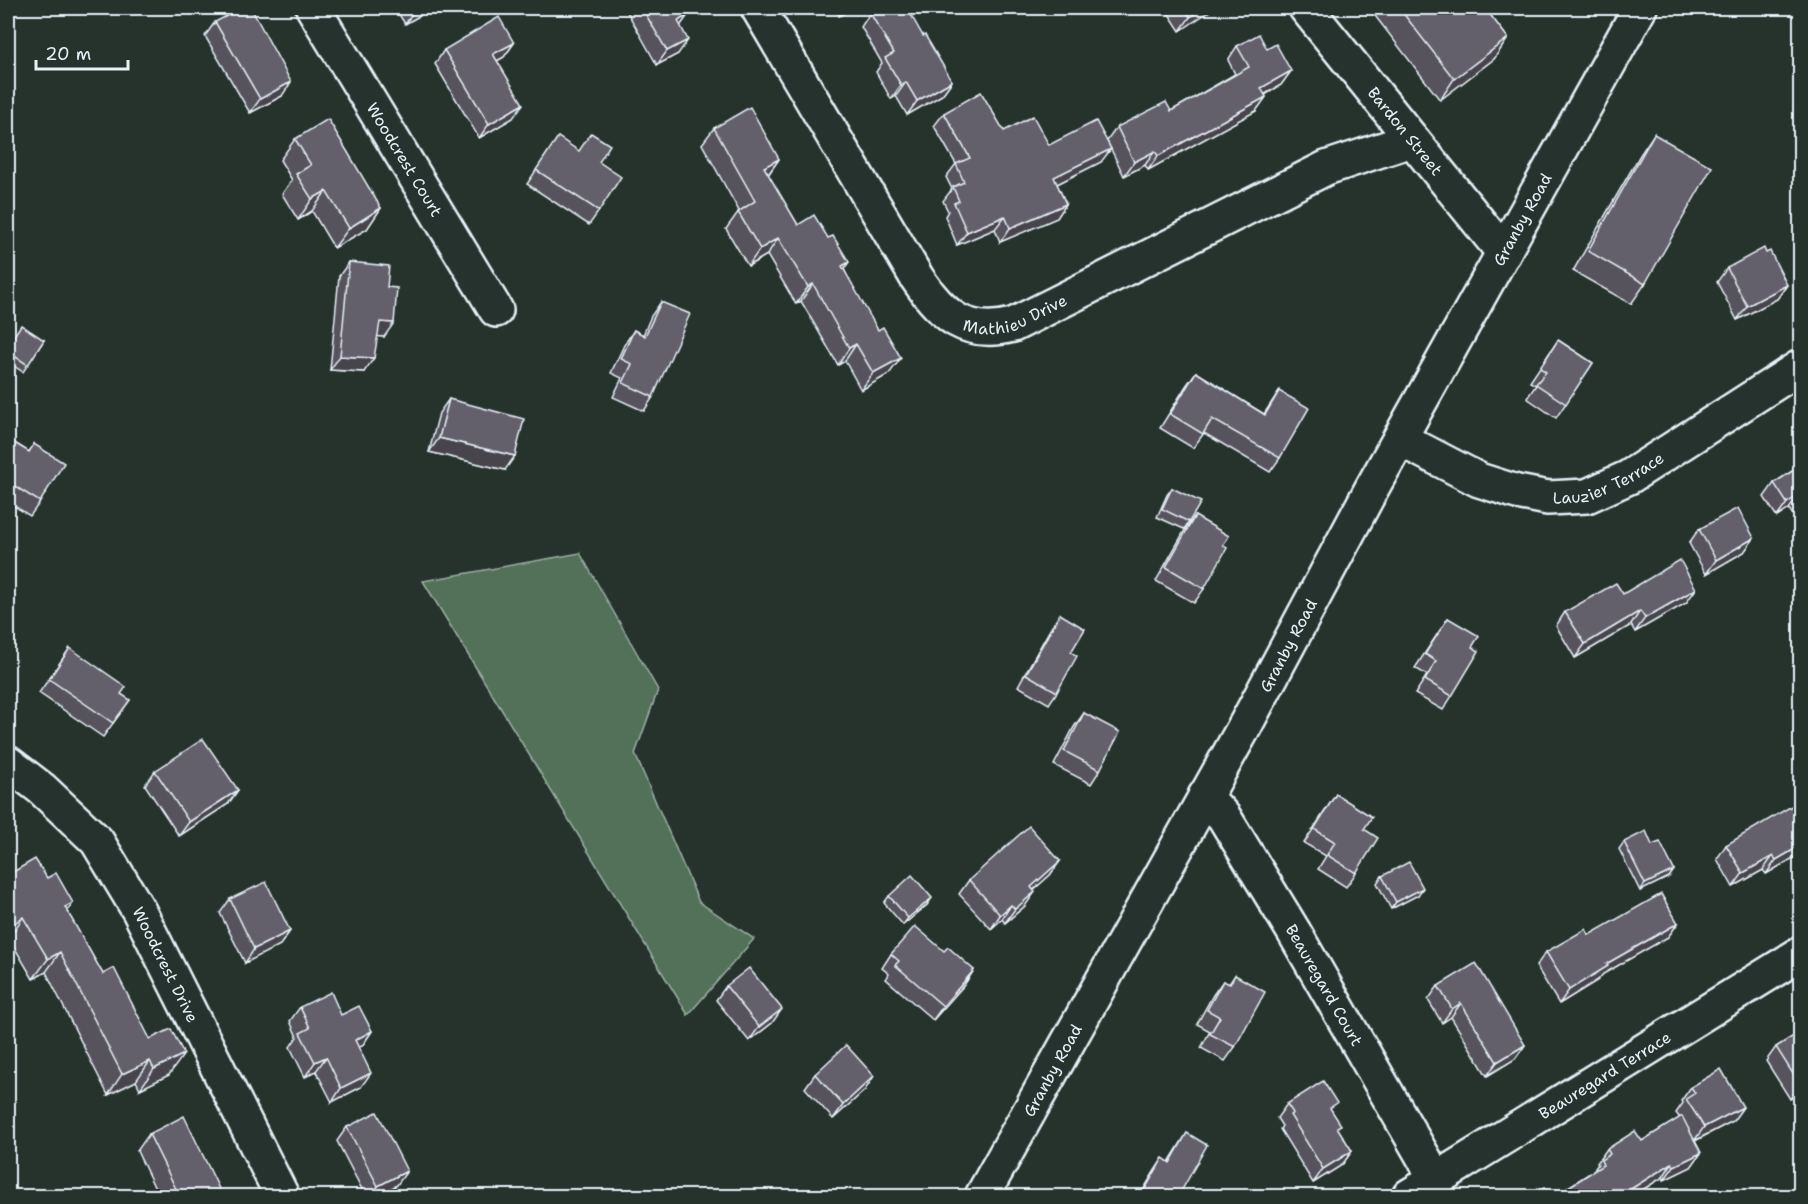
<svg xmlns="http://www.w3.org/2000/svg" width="1808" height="1204" viewBox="0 0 1808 1204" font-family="'Shantell Sans',sans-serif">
  <rect width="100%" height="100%" fill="#26332d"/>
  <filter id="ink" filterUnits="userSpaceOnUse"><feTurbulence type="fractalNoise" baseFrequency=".0167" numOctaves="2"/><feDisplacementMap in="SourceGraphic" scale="12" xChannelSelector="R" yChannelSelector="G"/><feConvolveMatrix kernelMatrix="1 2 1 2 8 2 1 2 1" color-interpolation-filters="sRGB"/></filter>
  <g filter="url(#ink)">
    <path fill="#527159" stroke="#9db1a8" stroke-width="1.5" d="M580,553L658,690L635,754L699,902L754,939L688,1015L423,581Z"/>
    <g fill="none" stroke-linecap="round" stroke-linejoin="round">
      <defs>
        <g id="minor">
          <path id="s1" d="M313,8L496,310"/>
          <path id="s2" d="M758,8L917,278C942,315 965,337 1013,325L1326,168L1411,140"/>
          <path id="s3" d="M1306,8L1504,253"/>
          <path id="s4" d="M1400,439L1479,480L1517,492L1548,498L1587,496L1629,477L1800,367"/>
          <path id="s5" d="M8,763L42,789L97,841L139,911L282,1196"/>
          <path id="s6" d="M1205,796L1224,817L1294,932L1436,1179"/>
          <path id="s7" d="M1409,1196L1800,954"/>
        </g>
        <g id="secondary">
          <path id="s8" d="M982,1196L1247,722L1372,488L1640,8"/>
        </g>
      </defs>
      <use href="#minor" stroke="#e8f1f8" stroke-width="38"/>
      <use href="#secondary" stroke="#e8f1f8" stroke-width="38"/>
      <use href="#minor" stroke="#26332d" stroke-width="33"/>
      <use href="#secondary" stroke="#26332d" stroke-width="33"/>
    </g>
    <g fill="#56535d" stroke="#e8f1f8" stroke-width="1.5">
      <path d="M395,8H433L405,24Z"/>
      <path d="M625,8H684L688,15L680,26L678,54L657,65Z"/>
      <path d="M835,8H854L839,16Z"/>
      <path d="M1165,8H1213L1211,10L1180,31Z"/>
      <path d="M1369,8H1485L1508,38L1494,59L1440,100Z"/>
      <path d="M870,13L923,36L952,81L942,95L907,115L896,96L891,99L876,72L882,63L861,27Z"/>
      <path d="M215,22L282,96L250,113L205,36Z"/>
      <path d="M514,43L504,57L497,61L513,118L479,138L435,64L444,50Z"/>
      <path d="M1237,46L1267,49L1291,71L1281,85L1265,95L1266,97L1256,111L1148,170L1145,165L1124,176L1107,141L1117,127L1171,111L1235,74L1228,60Z"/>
      <path d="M944,113L1049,145L1101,162L1057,184L1066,204L1057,218L1000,242L995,229L957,245L945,216L948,211L943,201L952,189L946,177L956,164L934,126Z"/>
      <path d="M714,128L779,159L768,175L798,225L844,269L889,374L861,390L845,361L838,365L801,301L796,304L767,255L748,266L726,229L739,211L702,144Z"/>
      <path d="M1654,134L1645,284L1631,304L1573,271L1640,155Z"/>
      <path d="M558,137L578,151L599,162V211L589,225L527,184Z"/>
      <path d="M295,139L381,208L367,229L334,248L312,211L298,220L282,194L292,180L280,160Z"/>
      <path d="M349,262L387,287L384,337L377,336L364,372L330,370L339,276Z"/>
      <path d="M1727,268L1787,285L1777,299L1737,320L1717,282Z"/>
      <path d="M661,302L653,397L644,411L613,397L622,378L611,373L624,345L634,330L643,335L651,316Z"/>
      <path d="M44,340L23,372L8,362V344Z"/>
      <path d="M1558,340L1593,363L1556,418L1527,398L1536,385L1530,382Z"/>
      <path d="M1196,372L1264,414L1279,391L1280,458L1270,472L1204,433L1193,448L1160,428L1186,386Z"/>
      <path d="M449,399L505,470L429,452L439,413Z"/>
      <path d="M8,439L29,452L34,444L40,502L30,516L8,502Z"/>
      <path d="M1800,466V515L1795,518L1789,509L1777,517L1764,497L1774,483Z"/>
      <path d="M1172,488L1189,522L1184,529L1157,517L1167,495Z"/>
      <path d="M1195,516L1223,545L1204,589L1194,603L1156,581L1185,530Z"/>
      <path d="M1699,529L1754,538L1744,552L1706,574L1689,543Z"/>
      <path d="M1623,594L1686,603L1635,632L1631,625L1575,658L1556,626L1565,612Z"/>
      <path d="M1060,614L1071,652L1057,692L1049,704L1018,686L1052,626Z"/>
      <path d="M1448,618L1472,647L1452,696L1443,710L1415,694L1427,675L1415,668Z"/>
      <path d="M70,648L121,694L130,700L103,737L39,693Z"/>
      <path d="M1084,713L1100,770L1091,784L1054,765L1074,727Z"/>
      <path d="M155,771L238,790L228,804L179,836L145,785Z"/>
      <path d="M1336,794L1364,829L1356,873L1346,887L1318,869L1326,856L1304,843Z"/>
      <path d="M1624,842L1652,845L1674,870L1669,877L1640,891L1619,849Z"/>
      <path d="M1726,845L1800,854L1766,874L1763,870L1733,887L1717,859Z"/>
      <path d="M1060,861L1050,875L1033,890L1025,906L1005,923L1002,919L991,929L959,894L969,880Z"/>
      <path d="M8,875L67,911L103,974L150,1039L169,1075L140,1089L136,1081L108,1095L46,972L33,979L9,938L8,939Z"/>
      <path d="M1382,876L1418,895L1391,909L1377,883Z"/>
      <path d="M889,896L927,905L903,925L884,903Z"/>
      <path d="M230,899L290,931L280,945L245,963L220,913Z"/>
      <path d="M1678,923L1668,937L1603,974L1598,980L1559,1004L1536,966L1546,952L1589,935Z"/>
      <path d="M944,951L974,970L964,985L933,1020L886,979L889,974L882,968L891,954Z"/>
      <path d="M1235,975V1047L1225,1061L1201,1048L1210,1031L1197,1024L1213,995L1223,981L1229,984Z"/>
      <path d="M726,986L772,1023L749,1041L716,1000Z"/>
      <path d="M1438,986L1525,1045L1515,1059L1487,1076L1451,1017L1442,1023L1428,1000Z"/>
      <path d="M300,1007L341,1015L372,1031L362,1046L358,1047L361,1087L332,1102L316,1071L305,1077L290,1047L297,1037L290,1021Z"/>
      <path d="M1800,1032V1093L1790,1099L1766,1061L1776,1047Z"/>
      <path d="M815,1074L865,1090L833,1119L805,1088Z"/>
      <path d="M1691,1087L1743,1107L1733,1121L1695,1141L1701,1153L1691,1167L1664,1180L1663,1177L1631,1197H1553L1593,1171L1598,1164L1597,1163L1607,1149L1642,1141L1680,1118L1676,1113L1683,1103L1681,1101Z"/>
      <path d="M1287,1104L1332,1111L1338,1129L1352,1151L1342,1165L1313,1183L1280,1129L1282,1126L1277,1118Z"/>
      <path d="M347,1127L397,1185L375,1197H366L337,1141Z"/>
      <path d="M1187,1133L1178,1197H1139L1154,1172L1163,1158L1169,1162Z"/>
      <path d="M149,1134L223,1197H159L137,1151Z"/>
    </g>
    <g fill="#46444c" stroke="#e8f1f8" stroke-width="1.5">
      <path d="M419,8H433L405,24L415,10Z"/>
      <path d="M845,8H854L839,16Z"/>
      <path d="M1204,8H1213L1211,10L1180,31L1190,17Z"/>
      <path d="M688,15L678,29V21Z"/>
      <path d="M1508,38L1494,59L1440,100L1454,79Z"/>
      <path d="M688,40L678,54L657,65L667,51Z"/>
      <path d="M514,43L504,57L484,68L493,54Z"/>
      <path d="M1291,71L1281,85L1251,102L1261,88Z"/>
      <path d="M952,81L942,95L907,115L917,101Z"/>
      <path d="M291,82L282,96L250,113L260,99Z"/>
      <path d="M906,82L896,96L891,99L901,85Z"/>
      <path d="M1266,97L1256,111L1148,170L1158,156Z"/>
      <path d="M523,104L513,118L479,138L489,124Z"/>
      <path d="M1111,149L1101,162L1045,190L1054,177Z"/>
      <path d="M1155,151L1145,165L1124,176L1134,162Z"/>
      <path d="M779,159L767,176L764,167Z"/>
      <path d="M326,191L312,211L298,220L312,199Z"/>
      <path d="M1066,204L1057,218L1000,242L1010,228Z"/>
      <path d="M381,208L367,229L334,248L349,228Z"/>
      <path d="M1005,216L995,229L957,245L967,232Z"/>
      <path d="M778,238L767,255L748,266L760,249Z"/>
      <path d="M849,262L837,279L842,266Z"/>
      <path d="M813,284L801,301L796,304L808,287Z"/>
      <path d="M1787,285L1777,299L1737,320L1747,306Z"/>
      <path d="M380,322L394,323L384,337L370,336Z"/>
      <path d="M856,344L845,361L838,365L849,348Z"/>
      <path d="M340,356L374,358L364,372L330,370Z"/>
      <path d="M901,358L889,374L861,390L873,373Z"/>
      <path d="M439,438L515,456L505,470L429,452Z"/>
      <path d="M1799,495L1789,509L1777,517L1787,503Z"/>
      <path d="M1754,538L1744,552L1706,574L1716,560Z"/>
      <path d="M1696,589L1686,603L1635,632L1645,618Z"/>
      <path d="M1640,611L1631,625L1575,658L1585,644Z"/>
      <path d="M238,790L228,804L179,836L189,822Z"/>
      <path d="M1800,846V854L1766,874L1776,860Z"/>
      <path d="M1773,856L1763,870L1733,887L1743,873Z"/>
      <path d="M1060,861L1050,875L1021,901L1031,887Z"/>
      <path d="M1674,870L1669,877L1640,891L1645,884Z"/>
      <path d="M1423,888L1418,895L1391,909L1396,902Z"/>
      <path d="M1035,892L1025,906L1005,923L1015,909Z"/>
      <path d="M932,898L927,905L903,925L908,918Z"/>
      <path d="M73,903L59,923L65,907Z"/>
      <path d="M1011,905L1002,919L991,929L1000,915Z"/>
      <path d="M23,917L9,938L8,939V932L13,924Z"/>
      <path d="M1678,923L1668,937L1603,974L1598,980L1559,1004L1569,990L1606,964Z"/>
      <path d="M290,931L280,945L245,963L254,949Z"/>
      <path d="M60,952L46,972L33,979L48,959Z"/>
      <path d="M974,970L964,985L933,1020L943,1006Z"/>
      <path d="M1461,1003L1451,1017L1442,1023L1452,1009Z"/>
      <path d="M782,1009L772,1023L749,1041L759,1027Z"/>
      <path d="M372,1031L362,1046L345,1054L355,1040Z"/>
      <path d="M1525,1045L1515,1059L1487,1076L1497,1062Z"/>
      <path d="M184,1054L169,1075L140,1089L154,1069Z"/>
      <path d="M326,1057L316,1071L305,1077L315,1062Z"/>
      <path d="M150,1061L136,1081L108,1095L122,1074Z"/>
      <path d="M371,1073L361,1087L332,1102L341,1088Z"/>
      <path d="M874,1076L865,1090L833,1119L843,1105Z"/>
      <path d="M1800,1085V1093L1790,1099Z"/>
      <path d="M1743,1107L1733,1121L1694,1141L1704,1127Z"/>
      <path d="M1352,1151L1342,1165L1313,1183L1323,1169Z"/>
      <path d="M1701,1153L1691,1167L1664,1180L1674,1166Z"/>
      <path d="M1672,1163L1663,1177L1631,1197H1618Z"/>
      <path d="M407,1171L397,1185L375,1197H370L378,1186Z"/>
    </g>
    <g fill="#64616c" stroke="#e8f1f8" stroke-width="1.5">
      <path d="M242,8H251L291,82L260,99L215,22Z"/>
      <path d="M642,8H684L688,15L678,21L688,40L667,51Z"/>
      <path d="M880,8H907L923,36L925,35L952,81L917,101L906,82L901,85L885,58L894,53L870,13Z"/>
      <path d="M1184,8H1204L1190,17Z"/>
      <path d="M1399,8H1485L1508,38L1454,79Z"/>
      <path d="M499,17L514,43L493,54L523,104L489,124L444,50Z"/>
      <path d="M1259,34L1267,49L1276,44L1291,71L1261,88L1266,97L1158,156L1155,151L1134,162L1117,127L1166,102L1171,111L1249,67L1237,46Z"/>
      <path d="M981,92L1004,131L1033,116L1049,145L1096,121L1111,149L1054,177L1066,204L1010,228L1005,216L967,232L954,203L959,201L953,187L964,182L956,164L970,158L944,113Z"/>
      <path d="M750,107L779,159L764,167L798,225L814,215L828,238L833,236L849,262L842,266L878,330L883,327L901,358L873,373L856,344L849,348L813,284L808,287L778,238L760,249L738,212L755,201L714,128Z"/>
      <path d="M328,119L381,208L349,228L326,191L312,199L296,174L311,165L295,139Z"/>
      <path d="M591,133L610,145L599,162L621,177L599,211L536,170L558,137L579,151Z"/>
      <path d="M1654,134L1712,167L1645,284L1588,251Z"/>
      <path d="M1764,248L1766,253L1770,251L1787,285L1747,306L1727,268Z"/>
      <path d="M349,262L389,266L387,287L397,288L394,323L380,322L374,358L340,356Z"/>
      <path d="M661,302L690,314L653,397L623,383L632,364L621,359L634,330L645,336Z"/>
      <path d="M21,325L44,340L28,365L8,352V345Z"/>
      <path d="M1558,340L1593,363L1566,404L1536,384L1546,372L1540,368Z"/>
      <path d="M1196,372L1265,415L1279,391L1309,408L1280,458L1212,419L1203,434L1170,414Z"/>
      <path d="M449,399L524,419L515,456L439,438Z"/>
      <path d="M8,439L29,452L34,444L64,463L40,502L8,482Z"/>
      <path d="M1800,466V498L1799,495L1787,503L1774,483Z"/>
      <path d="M1172,488L1201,502L1189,522L1162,509Z"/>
      <path d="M1738,508L1754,538L1716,560L1699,529Z"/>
      <path d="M1195,516L1229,536L1223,545L1227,548L1204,589L1166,567Z"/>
      <path d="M1680,560L1696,589L1645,618L1640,611L1585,644L1565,612L1616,583L1623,594Z"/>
      <path d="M1060,614L1085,629L1071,652L1077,656L1057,692L1026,674Z"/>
      <path d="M1448,618L1479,636L1472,647L1479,651L1452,696L1425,680L1436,661L1425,654Z"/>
      <path d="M70,648L126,687L121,694L130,700L113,723L49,679Z"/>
      <path d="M1084,713L1120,732L1100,770L1064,751Z"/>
      <path d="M203,739L238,790L189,822L155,771Z"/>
      <path d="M1336,794L1372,817L1364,829L1378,838L1356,873L1327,855L1335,842L1314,829Z"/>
      <path d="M1800,801V846L1776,860L1773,856L1743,873L1726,845Z"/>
      <path d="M1029,826L1060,861L1031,887L1035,892L1015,909L1011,905L1000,915L969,880Z"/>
      <path d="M1646,831L1652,845L1660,842L1674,870L1645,884L1624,842Z"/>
      <path d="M35,859L47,878L56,873L73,903L65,907L103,974L114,968L150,1039L171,1029L184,1054L154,1069L150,1061L122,1074L60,952L48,959L23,917L13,924L8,914V875Z"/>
      <path d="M1409,862L1423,888L1396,902L1382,876Z"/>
      <path d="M912,875L932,898L908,918L889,896Z"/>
      <path d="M266,882L290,931L254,949L230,899Z"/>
      <path d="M1661,894L1678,923L1606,964L1608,966L1569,990L1546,952L1586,929L1589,935Z"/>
      <path d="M915,926L944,951L948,947L974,970L943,1006L895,965L899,961L891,954Z"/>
      <path d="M1476,963L1525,1045L1497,1062L1461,1003L1452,1009L1438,986Z"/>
      <path d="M749,968L782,1009L759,1027L726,986Z"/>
      <path d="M1235,975L1265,992L1235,1047L1210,1034L1220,1017L1207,1010L1223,981L1230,984Z"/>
      <path d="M331,992L341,1015L359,1006L372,1031L355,1040L371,1073L341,1088L326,1057L315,1062L300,1033L310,1028L300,1007Z"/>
      <path d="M1800,1032V1085L1776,1047Z"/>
      <path d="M846,1045L874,1076L843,1105L815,1074Z"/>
      <path d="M1721,1069L1743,1107L1704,1127L1686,1099L1695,1093L1691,1087Z"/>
      <path d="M1323,1081L1337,1103L1330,1108L1341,1125L1337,1127L1352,1151L1323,1169L1290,1115L1293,1113L1287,1104Z"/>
      <path d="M377,1112L407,1171L378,1186L347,1127Z"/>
      <path d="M184,1116L223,1197H180L149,1134Z"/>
      <path d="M1682,1116L1701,1153L1674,1166L1672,1163L1618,1197H1553L1603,1165L1601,1160L1610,1154L1607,1149L1635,1131L1642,1141Z"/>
      <path d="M1187,1133L1207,1145L1178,1197H1153L1144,1191L1163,1158L1170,1163Z"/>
      <path d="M1544,1188L1550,1197H1530Z"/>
    </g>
  </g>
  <g text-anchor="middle" stroke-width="6" stroke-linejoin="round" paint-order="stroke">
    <g font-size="16" fill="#e8f1f8" stroke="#26332d">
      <text dy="6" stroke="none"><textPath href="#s3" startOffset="158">Bardon Street</textPath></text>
      <text dy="6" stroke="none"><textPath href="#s1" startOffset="177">Woodcrest Court</textPath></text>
      <text dy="6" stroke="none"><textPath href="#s8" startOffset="1116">Granby Road</textPath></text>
      <text dy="6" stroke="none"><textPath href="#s2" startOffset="434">Mathieu Drive</textPath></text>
      <text dy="6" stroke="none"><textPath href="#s4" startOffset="225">Lauzier Terrace</textPath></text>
      <text dy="6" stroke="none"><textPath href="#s8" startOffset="630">Granby Road</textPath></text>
      <text dy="6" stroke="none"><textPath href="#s5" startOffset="260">Woodcrest Drive</textPath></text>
      <text dy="6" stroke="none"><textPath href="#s6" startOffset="224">Beauregard Court</textPath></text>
      <text dy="6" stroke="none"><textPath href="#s8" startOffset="144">Granby Road</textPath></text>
      <text dy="6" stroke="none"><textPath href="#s7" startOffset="230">Beauregard Terrace</textPath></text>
    </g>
  </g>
  <rect width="1808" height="1204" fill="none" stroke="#26332d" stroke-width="30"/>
  <rect x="15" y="15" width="1778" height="1174" fill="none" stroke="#e8f1f8" stroke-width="2" filter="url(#ink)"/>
  <path d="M36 60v9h92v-9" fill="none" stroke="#e8f1f8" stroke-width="3"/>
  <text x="45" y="60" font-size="18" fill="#e8f1f8" stroke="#26332d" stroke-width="4.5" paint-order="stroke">20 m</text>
</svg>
